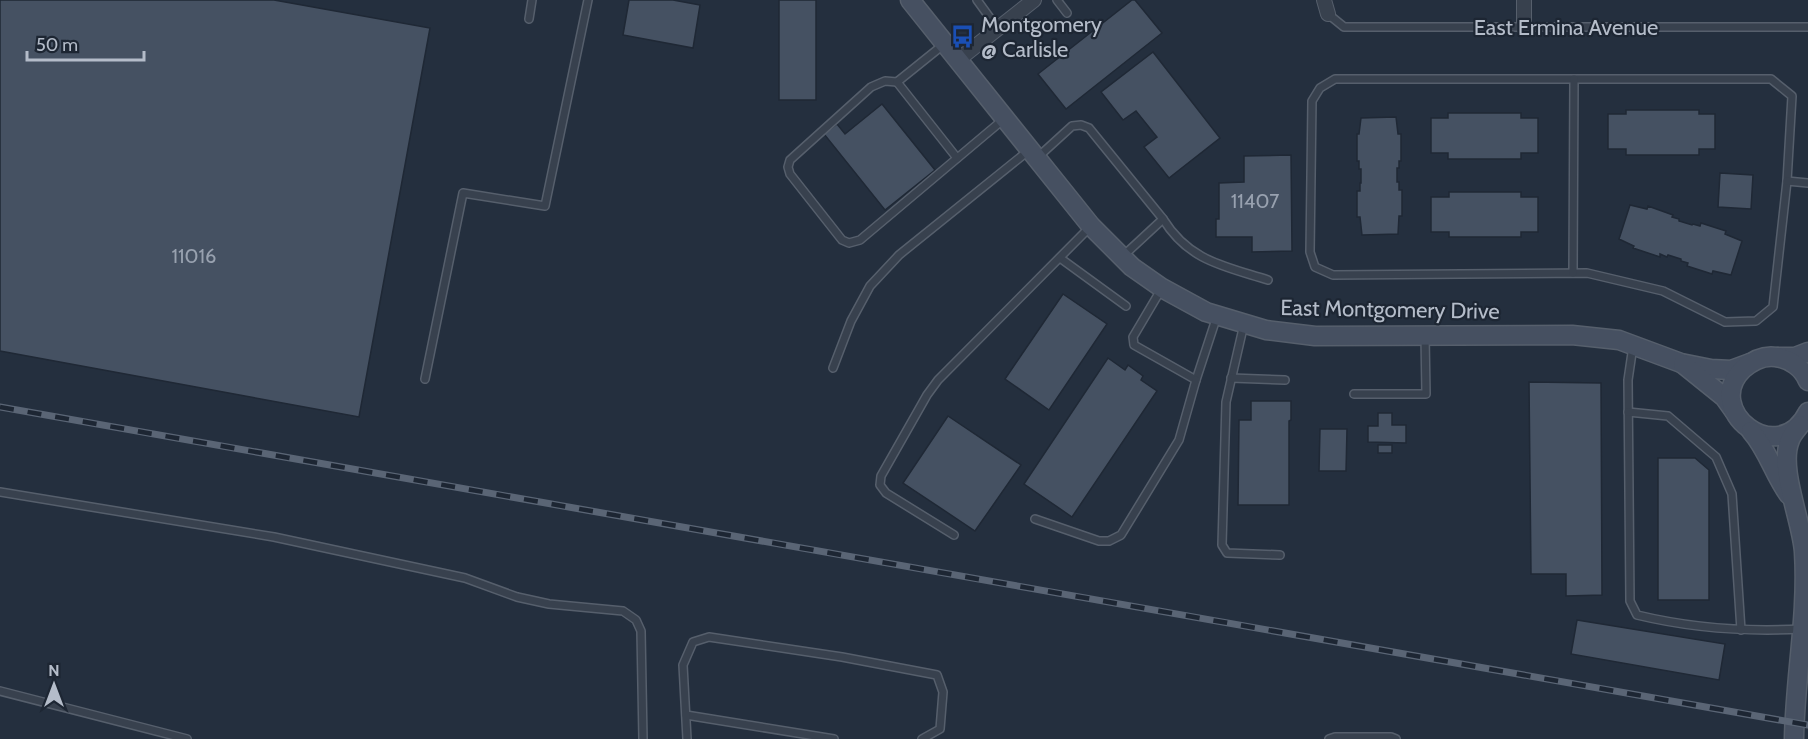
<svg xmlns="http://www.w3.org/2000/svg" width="1808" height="739" viewBox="0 0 1808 739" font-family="Cabin,sans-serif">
  <rect width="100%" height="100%" fill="#242f3e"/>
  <g fill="#455162" stroke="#1f2835" stroke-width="1.5">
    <path d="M0,0H274L430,28L359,417L0,351Z"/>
    <path d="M629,0H673L700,5L693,48L623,35Z"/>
    <rect x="779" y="0" width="37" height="100"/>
    <path d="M1132,0H1135L1162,33L1066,109L1038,74Z"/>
    <path d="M1153,52L1220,138L1169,178L1144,147L1157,137L1136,111L1123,120L1101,92Z"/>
    <path d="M882,104L935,170L885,210L824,134L837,124L845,134Z"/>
    <path d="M1626,110H1699V114H1715V149H1699V155H1626V149H1608V114H1626Z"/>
    <path d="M1448,113H1521V118H1538V153H1521V159H1448V153H1431V118H1448Z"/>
    <path d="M1396,117L1398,134H1401V161H1399V168H1397V182H1399V190H1402V216H1399L1398,234L1362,235L1360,217H1357V191H1360V183H1361V169H1359V161H1357V134H1359L1361,118Z"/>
    <path d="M1291,155L1292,251L1252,252V237H1216V219H1219V183L1244,182V156Z"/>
    <path d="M1720,173L1753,175L1751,209L1718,207Z"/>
    <path d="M1449,192H1521V197H1538V232H1521V237H1449V232H1431V197H1449Z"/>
    <path d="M1630,205L1647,209L1648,206L1673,215L1672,217L1679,219V221L1692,225L1693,224L1700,226L1701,223L1726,231L1725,234L1742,241L1731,275L1713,271L1712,274L1687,266L1688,263L1681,261V259L1668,255L1667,257L1660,254V257L1633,248L1634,246L1619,239Z"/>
    <path d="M1063,294L1107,324L1049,410L1005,379Z"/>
    <path d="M1108,358L1125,370L1128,365L1143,376L1141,380L1157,391L1072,517L1024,484Z"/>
    <path d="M1529,382L1601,383L1602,595L1566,596V574H1531Z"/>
    <path d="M1251,401H1291V420L1289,421V505H1238L1239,420H1251Z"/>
    <path d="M1378,413H1392V425H1406V443L1368,442V426H1378Z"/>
    <path d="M948,416L1021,465L975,531L903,483Z"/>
    <path d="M1320,429H1347L1346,471H1319Z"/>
    <rect x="1378" y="445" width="14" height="8"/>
    <path d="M1658,458H1695L1709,470V600H1658Z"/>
    <path d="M1577,620L1725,644L1719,680L1571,654Z"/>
  </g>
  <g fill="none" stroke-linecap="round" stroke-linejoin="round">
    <defs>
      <g id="lane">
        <path d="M977,0L998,29"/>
        <path d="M1057,0L1067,13"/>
        <path d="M1328,14L1344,27H1808"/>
        <path d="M529,19L532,0"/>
        <path d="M943,45L897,82L885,81L871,87L790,160L788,167L790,174L842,240L849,243L860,240L1005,118"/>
        <path d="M1335,79H1771L1792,96L1787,181L1773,307L1756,321L1725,322L1663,291L1587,273L1333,275L1315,267L1310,252L1312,101L1320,88Z"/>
        <path d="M897,82L957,158"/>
        <path d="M1038,157L1072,126L1081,125L1089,128L1163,219L1122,257"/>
        <path d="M1787,181L1808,183"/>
        <path d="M1163,219C1189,261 1224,266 1268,280"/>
        <path d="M1060,258L1126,306"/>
        <path d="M1573,273L1574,79"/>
        <path d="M1162,288L1133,337L1134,345L1196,380L1217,316"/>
        <path d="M1244,324L1226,402L1222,545L1227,553L1280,555"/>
        <path d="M1633,346L1628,380L1630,601L1637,615C1691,628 1745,632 1801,629"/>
        <path d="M833,368L851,321L870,286L899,255L1028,151"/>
        <path d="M1231,378L1285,380"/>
        <path d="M425,379L463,193L545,206L588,0"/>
        <path d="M1354,394H1426L1425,336"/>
        <path d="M1628,412L1668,416L1716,457L1732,494L1741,630"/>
        <path d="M0,492L274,537L465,578L517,597L549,604L623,611L636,620L641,631L643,739"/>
        <path d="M1035,519L1099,541H1109L1121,535L1179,440L1196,380"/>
        <path d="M954,535L886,493L880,485L881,476L927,395L938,380L1089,228"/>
        <path d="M0,691L187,739"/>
        <path d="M686,715L834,739"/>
        <path d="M687,739L683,665L693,642L709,637L842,657L937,675L943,692L940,729L922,739"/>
        <path d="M1329,739L1335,737H1391L1396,739"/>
      </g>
      <g id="street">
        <path d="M1324,0L1328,14"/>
        <path d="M1524,0V28"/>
        <path d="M958,60L1034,0"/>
      </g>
      <g id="secondary">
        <path d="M910,0L1091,226L1132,267L1162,288L1206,312L1266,330L1315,336L1572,335L1619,340L1681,363L1711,369L1731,370L1750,363"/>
        <path d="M1778,357H1795L1808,352"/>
        <path d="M1683,364L1724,397L1734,411"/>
        <path d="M1808,381C1803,368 1790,359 1776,357C1763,355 1752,361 1743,369C1701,409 1778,471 1808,412"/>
        <path d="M1751,431C1768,450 1774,475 1789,495"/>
        <path d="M1794,739C1795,677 1808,615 1804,552C1802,521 1778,468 1790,440C1792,434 1796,430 1800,425"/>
      </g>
    </defs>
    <use href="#lane" stroke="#565f6c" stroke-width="10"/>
    <use href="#street" stroke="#565f6c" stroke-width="16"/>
    <use href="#secondary" stroke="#565f6c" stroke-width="21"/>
    <use href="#lane" stroke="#38414e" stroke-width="7"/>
    <use href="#street" stroke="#38414e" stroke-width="14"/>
    <use href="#secondary" stroke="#465061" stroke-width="18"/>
    <defs>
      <path id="rail" d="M0,407L1808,725"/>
    </defs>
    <use href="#rail" stroke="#5a6575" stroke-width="7"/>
    <use href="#rail" stroke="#1d2633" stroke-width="4.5" stroke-dasharray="14" stroke-linecap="butt"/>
  </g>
  <defs>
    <symbol id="bus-bare" viewBox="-9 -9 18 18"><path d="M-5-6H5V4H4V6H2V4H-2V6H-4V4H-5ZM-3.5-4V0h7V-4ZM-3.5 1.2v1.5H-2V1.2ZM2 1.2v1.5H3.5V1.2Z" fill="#1a4fb4" stroke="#1d2633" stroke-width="2.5" paint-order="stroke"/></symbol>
  </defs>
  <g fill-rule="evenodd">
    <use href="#bus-bare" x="946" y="20" width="33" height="33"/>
  </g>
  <g text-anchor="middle" stroke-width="4.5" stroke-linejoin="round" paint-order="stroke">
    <g font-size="20" fill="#98a1af">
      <text x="1255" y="208">11407</text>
      <text x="194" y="263">11016</text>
    </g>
    <g font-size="22" fill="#b4bcc9" stroke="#1d2633" text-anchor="start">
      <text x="981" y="32">Montgomery<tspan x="981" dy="25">@ Carlisle</tspan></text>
    </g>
    <g font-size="22" fill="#b4bcc9" stroke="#1d2633">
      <text x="1566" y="35">East Ermina Avenue</text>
      <text transform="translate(1390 309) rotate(1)" y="8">East Montgomery Drive</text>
    </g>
  </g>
  <g transform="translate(54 685)" stroke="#1d2633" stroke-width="4.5" paint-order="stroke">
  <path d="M0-4.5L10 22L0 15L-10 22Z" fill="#b4bcc9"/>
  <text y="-9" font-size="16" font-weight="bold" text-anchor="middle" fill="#b4bcc9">N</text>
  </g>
  <path d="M27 51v9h117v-9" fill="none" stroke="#b4bcc9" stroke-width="3"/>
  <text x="36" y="51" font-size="18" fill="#b4bcc9" stroke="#1d2633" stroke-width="4.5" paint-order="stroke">50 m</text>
</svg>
